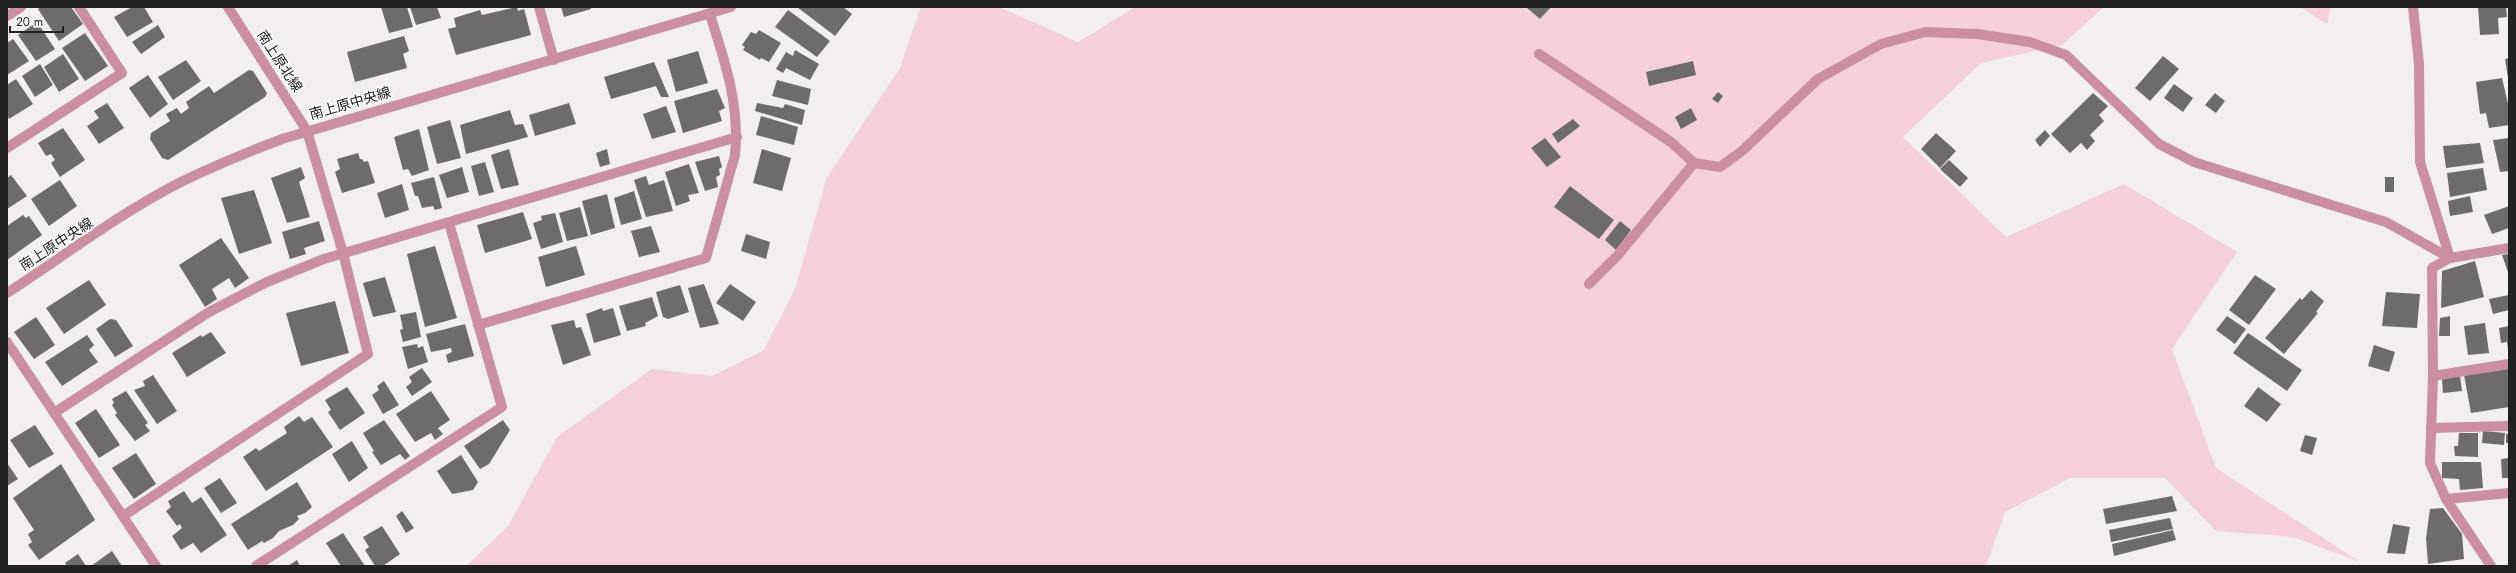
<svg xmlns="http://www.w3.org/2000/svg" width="2516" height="573" viewBox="0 0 2516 573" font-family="Jost,'Noto Sans JP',sans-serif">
  <rect width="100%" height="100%" fill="#f3efef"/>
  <g fill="#f5d0d9">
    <path d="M921,7H999L1078,42L1135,7H2104L2062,45L1981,63L1903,137L2006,237L2124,184L2237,252L2172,349L2216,468L2360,562L2293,537L2216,531L2165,478H2070L2005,512L1986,566H466L508,526L557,437L652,369L712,376L763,351L795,289L827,177L899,70Z"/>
    <path d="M2300,7H2331L2327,24Z"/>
  </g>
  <g fill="#6e6b6b">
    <path d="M41,7H71L83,24L59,41L38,9Z"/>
    <path d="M132,7H144L153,22L127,37L114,17Z"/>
    <path d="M381,7H407L413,27L389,33Z"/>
    <path d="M410,7H437L441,18L416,25Z"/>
    <path d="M517,7L518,11L524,9L531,35L456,55L448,29L456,27L454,18L480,10L482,15Z"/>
    <path d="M561,7H591V9L564,17Z"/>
    <path d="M797,7H843L852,14L835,36Z"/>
    <path d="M1526,7H1551L1540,19Z"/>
    <path d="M2478,7H2506L2507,17L2498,18L2499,34L2480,35Z"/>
    <path d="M788,10L830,41L817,57L775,27Z"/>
    <path d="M37,22L55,49L36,61L18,35Z"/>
    <path d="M158,25L165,37L141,54L132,42Z"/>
    <path d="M759,30L781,43L769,62L761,58L760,60L743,50L745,47L742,45L751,32L756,34Z"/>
    <path d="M85,33L108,66L85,81L62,48Z"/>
    <path d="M404,36L409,51L403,54L407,68L355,82L347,52Z"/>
    <path d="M13,39L29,61L7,75V43Z"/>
    <path d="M795,50L819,64L810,80L786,68L783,73L776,69L786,52L793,56Z"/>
    <path d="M698,51L708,83L676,92L667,60Z"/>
    <path d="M63,54L79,79L59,92L44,67Z"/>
    <path d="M2163,56L2179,69L2150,101L2135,88Z"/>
    <path d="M2509,58V78H2508L2505,59Z"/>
    <path d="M186,60L201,81L173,100L158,77Z"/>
    <path d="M1693,61L1696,75L1649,86L1646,72Z"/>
    <path d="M654,62L669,97H661L656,86L611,99L604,77Z"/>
    <path d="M40,64L53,85L35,97L22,76Z"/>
    <path d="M249,70L253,71L267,93L265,97L168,160L162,158L150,139L151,133L170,121L166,114L177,108L181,114L189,108L186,102L209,86L214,93Z"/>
    <path d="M148,75L168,104L150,118L129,88Z"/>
    <path d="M2502,78L2509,108V125L2489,128L2486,113L2480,114L2476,82Z"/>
    <path d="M16,79L33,104L9,119L7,115V85Z"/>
    <path d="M777,80L811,89L808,105L772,96Z"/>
    <path d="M2174,84L2193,98L2183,112L2164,98Z"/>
    <path d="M717,89L725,108L719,111L722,121L683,133L674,101Z"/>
    <path d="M1718,92L1723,96L1718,103L1712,99Z"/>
    <path d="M2093,93L2108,106L2099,115L2104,121L2090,135L2095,141L2087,150L2081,143L2070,153L2051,134Z"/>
    <path d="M2215,93L2225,101L2216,113L2205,105Z"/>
    <path d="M107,103L124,128L99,144L87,126L99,118L94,111Z"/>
    <path d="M569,103L576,124L535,136L529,115Z"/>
    <path d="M757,103L783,108L785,104L805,110L802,125L755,111Z"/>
    <path d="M666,106L676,132L652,139L643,114Z"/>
    <path d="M1691,108L1697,120L1681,129L1675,117Z"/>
    <path d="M510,110L515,125L523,124L528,137L466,154L460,125Z"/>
    <path d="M761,116L798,127L794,145L756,135Z"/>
    <path d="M1573,119L1580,126L1558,143L1552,134Z"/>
    <path d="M450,120L461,158L437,164L427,127Z"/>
    <path d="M63,128L85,160L60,177L51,163L55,160L51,154L46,156L38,143Z"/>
    <path d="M419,129L429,170L412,176L408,169L403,170L394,137Z"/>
    <path d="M2045,130L2050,136L2040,147L2035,140Z"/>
    <path d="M1936,133L1956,151L1940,168L1921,149Z"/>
    <path d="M1545,138L1561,157L1547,167L1531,148Z"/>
    <path d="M2509,138V171L2500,172L2493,140Z"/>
    <path d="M2480,143L2484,163L2446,168L2443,146Z"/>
    <path d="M509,149L519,185L501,189L491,155Z"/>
    <path d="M607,149L610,164L600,167L596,153Z"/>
    <path d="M762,149L791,158L782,191L753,183Z"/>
    <path d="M358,153L360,159H362L364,162L368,161L375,183L342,193L335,172L340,169L337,159Z"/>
    <path d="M719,156L722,167L719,169L720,175L716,177L718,187L705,191L695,162Z"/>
    <path d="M1949,160L1968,178L1960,187L1940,169Z"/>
    <path d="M485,162L494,192L479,196L471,166Z"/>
    <path d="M689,164L699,193L688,195L690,201L676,206L665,172Z"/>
    <path d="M301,167L305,178L299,182L310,217L287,223L271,178Z"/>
    <path d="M462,167L469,192L447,198L439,175Z"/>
    <path d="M2483,168L2487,190L2450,197L2447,173Z"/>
    <path d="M11,175L27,196L7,209V178Z"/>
    <path d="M646,176L649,185L664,180L673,211L646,217L634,180Z"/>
    <path d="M434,177L442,208L435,210L433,206L422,208L418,196H415L411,183Z"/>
    <rect x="2385" y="177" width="9" height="15"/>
    <path d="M60,180L77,206L49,226L31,199Z"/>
    <path d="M402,184L409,210L385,218L377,193Z"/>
    <path d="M1570,186L1614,220L1599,239L1554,207Z"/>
    <path d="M254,190L272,243L239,254L221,198Z"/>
    <path d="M634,191L642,219L621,225L614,198Z"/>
    <path d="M607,194L615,228L591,235L582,201Z"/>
    <path d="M2470,196L2473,212L2450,216L2448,201Z"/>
    <path d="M2509,206V228L2492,234L2484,215Z"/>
    <path d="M580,207L588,236L567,241L559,213Z"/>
    <path d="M523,212L532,239L485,253L477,225Z"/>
    <path d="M555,213L563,242L541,249L533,223L542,220L541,216Z"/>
    <path d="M23,215L26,218L29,216L42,235L7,260V226Z"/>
    <path d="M319,221L325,241L304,248L306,254L290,259L282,232Z"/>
    <path d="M1620,221L1631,230L1616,250L1605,240Z"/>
    <path d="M651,226L660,252L639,257L631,231Z"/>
    <path d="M746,234L770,242L766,259L741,251Z"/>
    <path d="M221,238L249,278L235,288L229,278L212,289L217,299L205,307L179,265Z"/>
    <path d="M435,246L457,318L425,327L407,254Z"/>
    <path d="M576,246L585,275L546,287L538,257Z"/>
    <path d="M2509,254V275L2502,255Z"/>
    <path d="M2475,261L2484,297L2441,308L2442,271Z"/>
    <path d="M2255,275L2276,289L2249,325L2229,310Z"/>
    <path d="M385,277L396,312L373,317L363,283Z"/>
    <path d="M89,280L106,305L64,334L46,308Z"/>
    <path d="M704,284L719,324L700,328L688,288Z"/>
    <path d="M730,284L756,302L743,321L716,303Z"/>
    <path d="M680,285L689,312L668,319L663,317L656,292Z"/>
    <path d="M2311,290L2324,301L2316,312L2318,313L2284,354L2265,338L2300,298L2302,300Z"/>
    <path d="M2386,292L2420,294L2417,328L2382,326Z"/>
    <path d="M2509,295V310L2493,314L2489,299Z"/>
    <path d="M652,297L658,316L645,323L646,326L627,331L619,306Z"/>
    <path d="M335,301L349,353L301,366L286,313Z"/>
    <path d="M602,308L603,311L613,308L621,335L594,343L586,314Z"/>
    <path d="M416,312L421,337L403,342L400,330L403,329L400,315Z"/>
    <path d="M2227,316L2246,329L2235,344L2216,330Z"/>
    <path d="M2450,316V336H2439L2440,318Z"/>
    <path d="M36,317L55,345L34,359L14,332Z"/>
    <path d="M110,319L116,320L133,346L115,357L96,329Z"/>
    <path d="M574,320L576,328L581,327L591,355L563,365L551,325Z"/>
    <path d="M2485,323L2489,353L2468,355L2464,326Z"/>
    <path d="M465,324L474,356L448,363L446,355L452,352L451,348L431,352L426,334Z"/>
    <path d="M2509,326V350H2508L2507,342L2501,343L2499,328Z"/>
    <path d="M211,332L226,353L187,377L172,353L201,335L202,337Z"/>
    <path d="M2248,333L2302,370L2287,391L2233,353Z"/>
    <path d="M87,335L94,345L89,350L98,362L62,386L45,362Z"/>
    <path d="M417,344L418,348L423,346L428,362L408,369L402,347Z"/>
    <path d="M2374,345L2395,352L2389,372L2368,366Z"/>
    <path d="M422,368L432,382L412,396L406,387L412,382L409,377Z"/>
    <path d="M2509,368V407L2471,413L2464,375Z"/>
    <path d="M153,375L177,411L157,424L134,390L145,386L143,381Z"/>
    <path d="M2460,376L2462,391L2443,393L2442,379Z"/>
    <path d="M384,381L399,405L383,414L372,395L379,390L377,386Z"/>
    <path d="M347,387L365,413L340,430L328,412L331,410L325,400Z"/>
    <path d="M2258,387L2281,404L2267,422L2244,406Z"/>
    <path d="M126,391L148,423L145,425L150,431L135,441L115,415L117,413L112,405L114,403L112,399Z"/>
    <path d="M431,391L450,420L438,428L443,434L435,440L431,433L415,442L396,414Z"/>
    <path d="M96,409L120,445L99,458L75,423Z"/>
    <path d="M299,416L304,422L312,417L333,447L266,491L243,457L256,448L259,451L287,433L284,427Z"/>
    <path d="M384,420L410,456L405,460L400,454L381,465L372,452L374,451L363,433Z"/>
    <path d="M503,420L510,430L489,464L480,469L464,446Z"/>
    <path d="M35,425L54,454L29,468L10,440Z"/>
    <path d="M2483,431L2505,433L2504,445L2482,443Z"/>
    <path d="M2459,433H2478V457L2455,456L2454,446H2458Z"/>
    <rect x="2506" y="434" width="3" height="9"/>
    <path d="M2305,435L2317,438L2312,455L2300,451Z"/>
    <path d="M352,441L368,468L349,482L332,454Z"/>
    <path d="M136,453L156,484L134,499L112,468Z"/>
    <path d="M461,455L478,482L473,490L452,494L437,471Z"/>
    <path d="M2509,458V478H2502L2501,459Z"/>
    <path d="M2442,462H2481L2483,488L2460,490L2459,479L2442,478Z"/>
    <path d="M7,463L18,479L7,486Z"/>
    <path d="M61,464L95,520L39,560L28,545L32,542L28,534L34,530L13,498Z"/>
    <path d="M220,478L237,503L221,513L204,488Z"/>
    <path d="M297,482L312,507L305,513L297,516L299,519L293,525L279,531L273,538L264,543L262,541L248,550L231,524Z"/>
    <path d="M184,491L192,503L201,497L227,535L201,553L193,543L181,550L172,536L182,528L180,524L177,526L166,511L171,507L168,501Z"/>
    <path d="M2172,496L2177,511L2106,524L2103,509Z"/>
    <path d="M2443,508L2462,534L2464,559L2428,564L2426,538L2430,509Z"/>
    <path d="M402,511L414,528L406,533L396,516Z"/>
    <path d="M2170,518L2173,529L2111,542L2109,530Z"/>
    <path d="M2393,524L2410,527L2405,554L2387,553Z"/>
    <path d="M382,526L400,554L383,566H375L365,550L369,547L363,537Z"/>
    <path d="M2173,530L2176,540L2114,556L2112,544Z"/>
    <path d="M343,533L365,566H341L326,543Z"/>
    <path d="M112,551L122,566H91Z"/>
    <path d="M78,554L86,566H67L65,563Z"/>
    <path d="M297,560L300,566H288Z"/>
  </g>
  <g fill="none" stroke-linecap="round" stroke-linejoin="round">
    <g stroke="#cc8f9f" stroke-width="10">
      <path d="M539,7L554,60"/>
      <path d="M2413,7L2419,64L2420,162L2450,258"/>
      <path d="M7,16L21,7"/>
      <path d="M1539,54L1671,142L1694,163L1720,167L1742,151L1818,79L1881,44L1925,32L1977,34L2030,42L2066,55L2159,144L2194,162L2386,222L2450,258"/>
      <path d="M7,148L122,73L79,7"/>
      <path d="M1589,284L1618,255L1694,163"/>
      <path d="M7,293C64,256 120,213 181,182C214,166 248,152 282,139L731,7"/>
      <path d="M478,325L706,258L735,155C740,105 725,61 710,15"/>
      <path d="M7,342L156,566"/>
      <path d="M2433,376L2509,364"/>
      <path d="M54,413L209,312L267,282L324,259L737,137"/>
      <path d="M2431,428L2509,426"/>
      <path d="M2446,499L2509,493"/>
      <path d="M123,516L368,354L343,253L307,131L228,7"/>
      <path d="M256,566L502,407L449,223"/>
      <path d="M2491,566L2446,499L2430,463L2433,376L2432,268L2450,258L2509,248"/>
    </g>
  </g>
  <g text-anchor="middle" stroke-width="4" stroke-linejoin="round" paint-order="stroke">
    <g font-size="14" fill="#232222" stroke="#fff">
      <text transform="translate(280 61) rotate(57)" y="5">南上原北線</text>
      <text transform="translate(350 103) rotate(-16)" y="5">南上原中央線</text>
      <text transform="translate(56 244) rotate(-33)" y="5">南上原中央線</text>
    </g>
  </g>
  <rect width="2516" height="573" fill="none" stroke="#232222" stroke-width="16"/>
  <path d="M10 26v6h53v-6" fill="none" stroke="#232222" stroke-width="2"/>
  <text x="16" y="26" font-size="12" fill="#232222" stroke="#ffffff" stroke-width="3" paint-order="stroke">20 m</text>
</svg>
